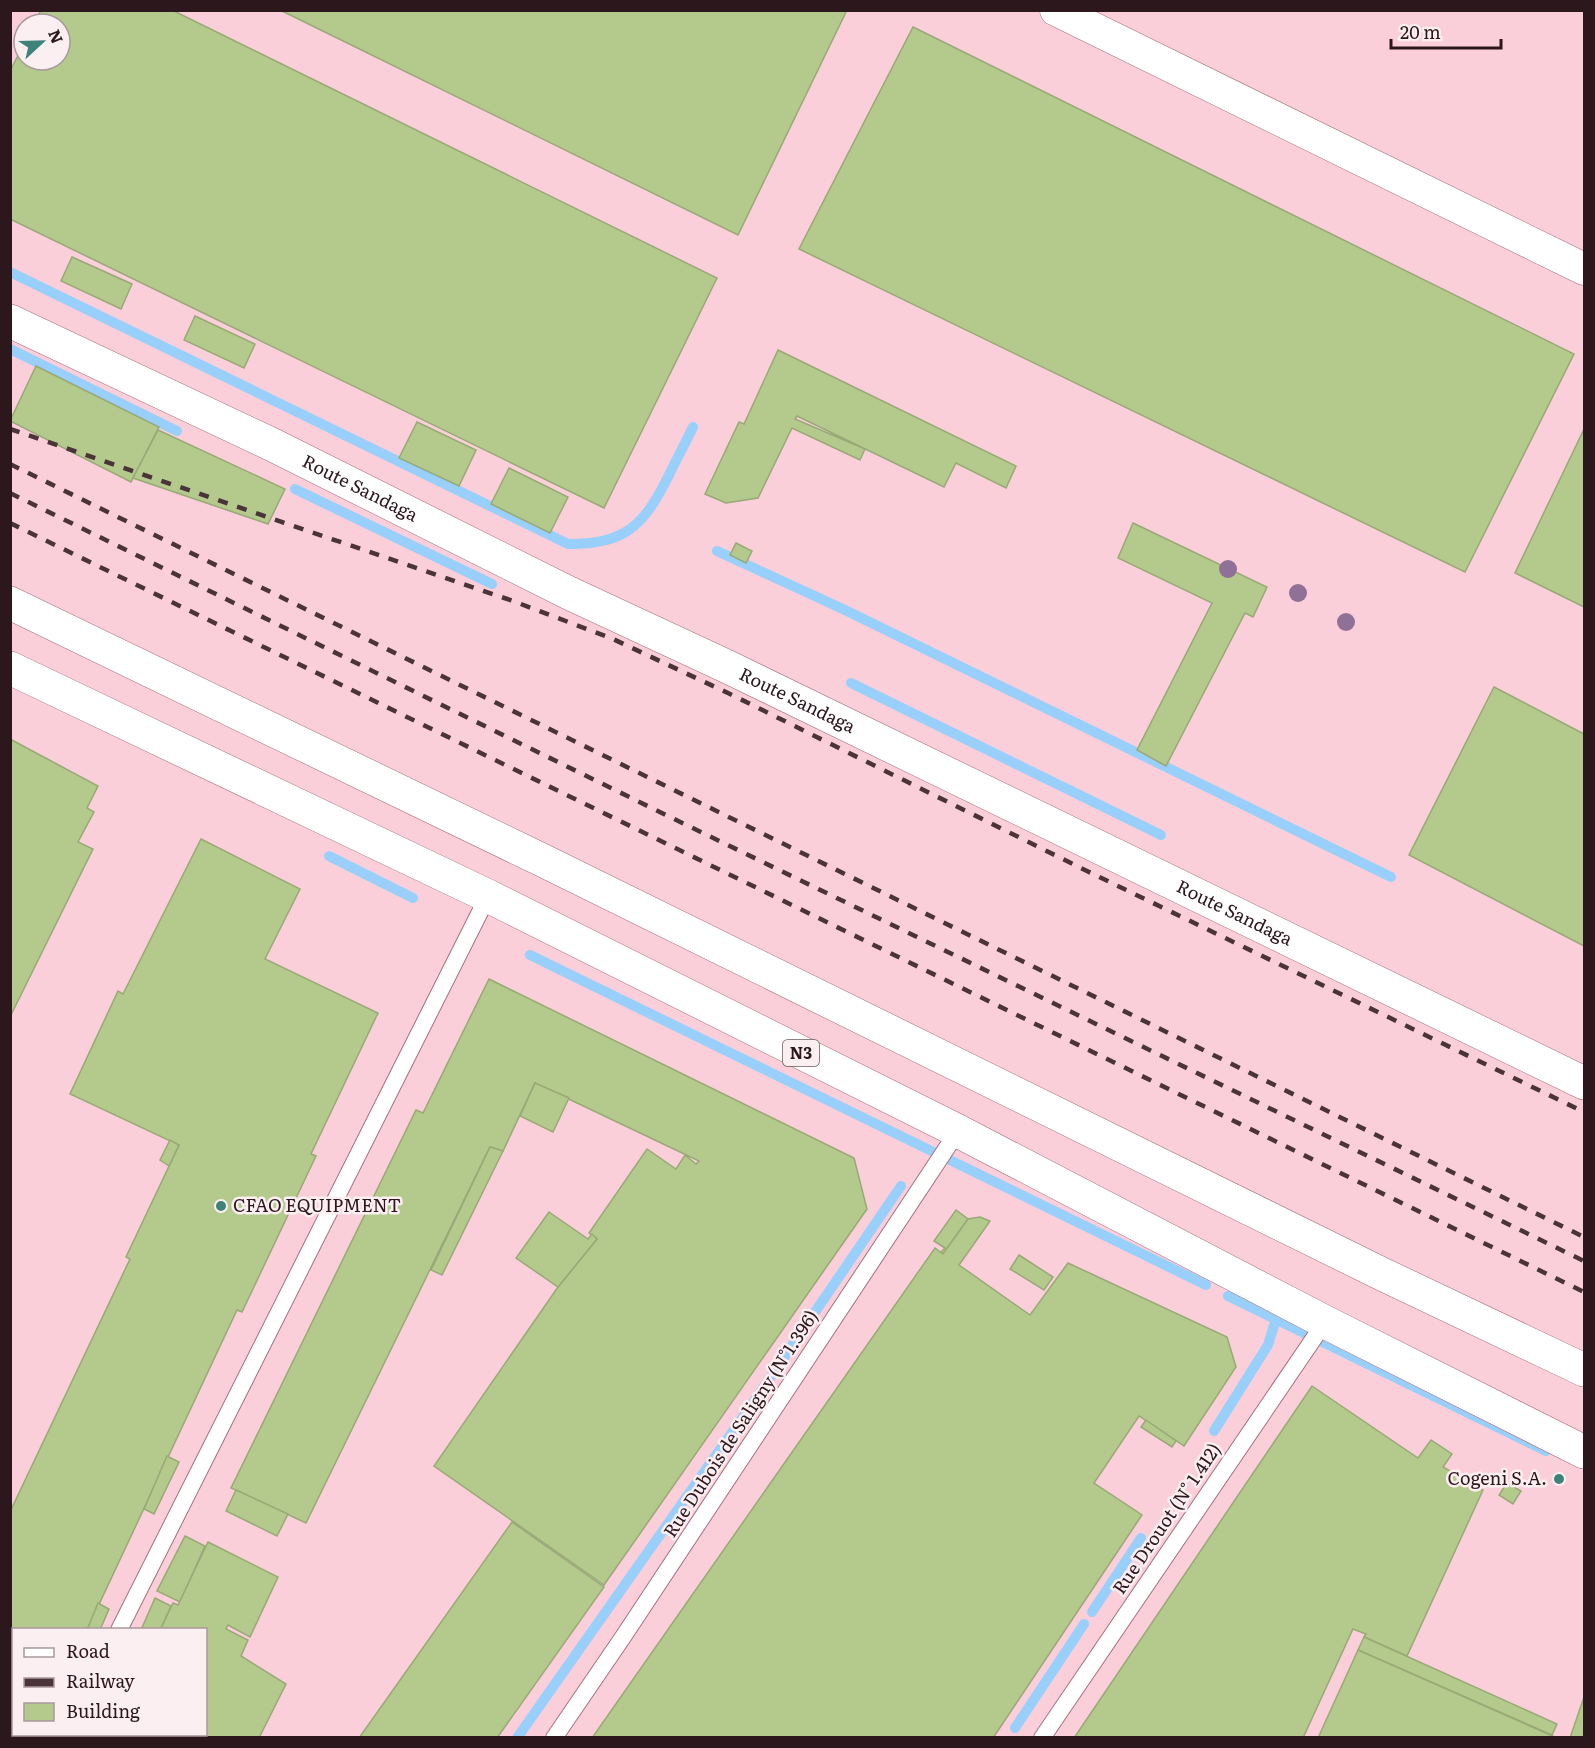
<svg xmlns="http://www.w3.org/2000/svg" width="1595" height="1748" viewBox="0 0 1595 1748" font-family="Literata,serif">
  <rect width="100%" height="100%" fill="#f8dee3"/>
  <path fill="#facfd9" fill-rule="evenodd" d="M11,11H1584V1737H11ZM24,24H60V60H24ZM14,1630H206V1734H14Z"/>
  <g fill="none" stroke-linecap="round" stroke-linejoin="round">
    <g stroke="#98cffb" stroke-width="10">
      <path d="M10,272L568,544C625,545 644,525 668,477C676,460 685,444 693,427"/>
      <path d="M10,349L177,431"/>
      <path d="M295,489L492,584"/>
      <path d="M717,551L845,610L1391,877"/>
      <path d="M851,683L1161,835"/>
      <path d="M329,856L413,898"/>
      <path d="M530,955L1206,1285"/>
      <path d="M1228,1296L1546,1451"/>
      <path d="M1214,1431L1268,1345L1276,1319"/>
      <path d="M1092,1612L1141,1538"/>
      <path d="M1015,1728L1084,1624"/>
      <path d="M517,1738L759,1394L901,1186"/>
    </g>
  </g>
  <g fill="#b4c98c" stroke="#98a976" stroke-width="1.5">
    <path d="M41,10H172L717,278L604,508L10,219V71L24,44V60H60V24H34Z"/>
    <path d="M280,10H847L738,235Z"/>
    <path d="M913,27L1574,354L1465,572L799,249Z"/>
    <path d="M72,257L132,284L121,309L61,281Z"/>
    <path d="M195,316L255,344L244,368L184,340Z"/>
    <path d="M778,350L1016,466L1006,488L956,463L944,487L797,416L795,419L865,449L860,460L792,428L758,498L726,503L705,494L739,422L744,424Z"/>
    <path d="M36,366L159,427L131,482L10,421Z"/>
    <path d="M417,422L476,450L459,486L399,458Z"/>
    <path d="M1584,429V607L1515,573Z"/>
    <path d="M158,430L285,489L268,524L133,478Z"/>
    <path d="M509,468L568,497L550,533L491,504Z"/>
    <path d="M1133,523L1267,587L1253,617L1245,613L1166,766L1137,750L1212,603L1118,558Z"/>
    <path d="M736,543L752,551L746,563L730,555Z"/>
    <path d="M1494,687L1584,734V946L1409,855Z"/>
    <path d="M10,739L98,786L87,808L94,812L78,842L93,849L10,1017Z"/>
    <path d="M201,839L300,889L265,959L378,1013L311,1154L316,1156L242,1312L237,1310L87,1630H15L10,1627V1512L130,1259L126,1257L179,1145L70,1094L118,991L123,994Z"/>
    <path d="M489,979L854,1158L867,1209L604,1585L434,1466L558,1287L597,1239L589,1233L647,1149L676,1169L685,1155L696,1164L699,1161L535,1083L503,1151L490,1147L306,1523L231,1488L416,1110L423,1113Z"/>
    <path d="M535,1083L569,1098L553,1132L520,1116Z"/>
    <path d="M170,1140L179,1145L169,1166L160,1160Z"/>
    <path d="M490,1147L503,1151L442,1275L431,1270Z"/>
    <path d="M956,1210L968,1219L943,1254L941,1252L945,1248L934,1241Z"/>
    <path d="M549,1212L588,1239L592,1234L597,1239L558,1287L516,1258Z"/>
    <path d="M980,1217L990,1221L959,1265L1030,1315L1068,1263L1227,1337L1236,1367L1184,1446L1139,1416L1094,1483L1142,1515L993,1738H592L935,1248L943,1254L968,1219Z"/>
    <path d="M1019,1255L1053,1277L1044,1290L1010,1269Z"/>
    <path d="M1312,1386L1418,1458L1431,1440L1452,1454L1443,1467L1483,1490L1407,1656L1364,1637L1366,1634L1353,1629L1303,1738H1074Z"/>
    <path d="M1146,1420L1176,1441L1172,1447L1141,1427Z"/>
    <path d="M167,1456L179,1462L154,1514L144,1509Z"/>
    <path d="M1507,1483L1521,1491L1513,1504L1499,1495Z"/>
    <path d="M236,1490L288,1514L277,1536L226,1511Z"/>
    <path d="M512,1522L604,1587L497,1738H359Z"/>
    <path d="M185,1536L205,1546L180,1602L157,1591Z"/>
    <path d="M208,1542L278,1577L250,1637L228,1625L226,1629L248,1640L241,1656L286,1684L259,1738H178L180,1734H206V1630H160L173,1603L178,1605Z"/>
    <path d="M155,1598L171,1606L160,1630H141Z"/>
    <path d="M98,1603L109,1609L100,1630H87Z"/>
    <path d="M1364,1637L1557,1724L1552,1735L1358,1650Z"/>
    <path d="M1358,1650L1557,1738H1318Z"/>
    <path d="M1584,1697V1738H1570Z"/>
  </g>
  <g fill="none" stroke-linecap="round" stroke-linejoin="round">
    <defs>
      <g id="lane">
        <path d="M119,1630L488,896"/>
        <path d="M554,1738L623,1637L958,1131"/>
        <path d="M1042,1738L1325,1322"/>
      </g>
      <path id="street" d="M1056,10L1584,269"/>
      <g id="secondary">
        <path id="s1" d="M10,321L273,445L569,593L728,667L1584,1083"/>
      </g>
      <g id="highway">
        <path d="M10,603L542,860L1382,1274L1584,1370"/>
        <path d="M10,668L488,896L958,1131L1325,1322L1584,1452"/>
      </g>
    </defs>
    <use href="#lane" stroke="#a76f7d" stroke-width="18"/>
    <use href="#street" stroke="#a76f7d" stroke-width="33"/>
    <use href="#secondary" stroke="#a76f7d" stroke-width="34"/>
    <use href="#highway" stroke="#a76f7d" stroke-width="34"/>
    <use href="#lane" stroke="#fff" stroke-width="16"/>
    <use href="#street" stroke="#fff" stroke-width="32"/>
    <use href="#secondary" stroke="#fff" stroke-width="33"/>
    <use href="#highway" stroke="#fff" stroke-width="33"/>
    <g stroke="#4a3439" stroke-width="4.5" stroke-dasharray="10 10" stroke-linecap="butt">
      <path d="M10,429L513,601L613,639L728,693L1087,871L1584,1112"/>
      <path d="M10,464L1584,1237"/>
      <path d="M10,493L668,816L1584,1261"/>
      <path d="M10,523L1584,1292"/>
    </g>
  </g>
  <g fill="#8f7097">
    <circle cx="1228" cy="569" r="9"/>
    <circle cx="1298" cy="593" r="9"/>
    <circle cx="1346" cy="622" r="9"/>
  </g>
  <g fill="#3e8379" stroke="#fceff2" stroke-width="2">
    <circle cx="221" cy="1206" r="6"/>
    <circle cx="1559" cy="1479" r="6"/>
  </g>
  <g text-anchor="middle" stroke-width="5" stroke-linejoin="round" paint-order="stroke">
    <rect fill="#fceff2" stroke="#6a585c" stroke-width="1.5" x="783" y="1040" width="36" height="26" rx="4.5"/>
    <g font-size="16" font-weight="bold" fill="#2c171c">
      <text x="801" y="1059">N3</text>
    </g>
    <g font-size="18" fill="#2c171c" stroke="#fceff2">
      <text dy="6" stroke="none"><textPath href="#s1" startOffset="388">Route Sandaga</textPath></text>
      <text dy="6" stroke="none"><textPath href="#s1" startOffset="874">Route Sandaga</textPath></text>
      <text dy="6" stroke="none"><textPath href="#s1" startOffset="1360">Route Sandaga</textPath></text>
      <text transform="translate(741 1424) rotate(-57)" y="6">Rue Dubois de Saligny (N°1.396)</text>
      <text transform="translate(1167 1519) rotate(-56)" y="6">Rue Drouot (N° 1.412)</text>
    </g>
    <g font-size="18" fill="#2c171c" stroke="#fceff2" text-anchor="start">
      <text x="233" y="1212">CFAO EQUIPMENT</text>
      <text x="1547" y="1485" text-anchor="end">Cogeni S.A.</text>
    </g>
  </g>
  <rect width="1595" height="1748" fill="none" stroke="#2c171c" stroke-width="24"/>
  <rect x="12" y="1628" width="195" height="108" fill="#fceff2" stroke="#a9999c" stroke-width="1.5"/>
  <rect x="24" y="1648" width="30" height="9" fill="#ffffff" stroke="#a9999c" stroke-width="1.5"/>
  <text x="66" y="1658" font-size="18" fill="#2c171c">Road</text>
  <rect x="24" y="1678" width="30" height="9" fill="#4a3439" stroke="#a9999c" stroke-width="1.5"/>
  <text x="66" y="1688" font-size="18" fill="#2c171c">Railway</text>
  <rect x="24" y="1703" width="30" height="18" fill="#b4c98c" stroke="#a9999c" stroke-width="1.5"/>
  <text x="66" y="1718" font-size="18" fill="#2c171c">Building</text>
  <g transform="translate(42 42) rotate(68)"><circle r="28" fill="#fceff2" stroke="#a9999c" stroke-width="1.5"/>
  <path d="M0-4.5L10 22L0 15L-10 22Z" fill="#3e8379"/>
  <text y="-9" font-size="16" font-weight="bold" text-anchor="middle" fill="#2c171c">N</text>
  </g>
  <path d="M1391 39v9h110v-9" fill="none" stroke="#2c171c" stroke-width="3"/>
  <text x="1400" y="39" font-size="18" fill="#2c171c" stroke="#fceff2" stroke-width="4.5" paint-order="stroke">20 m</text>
</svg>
